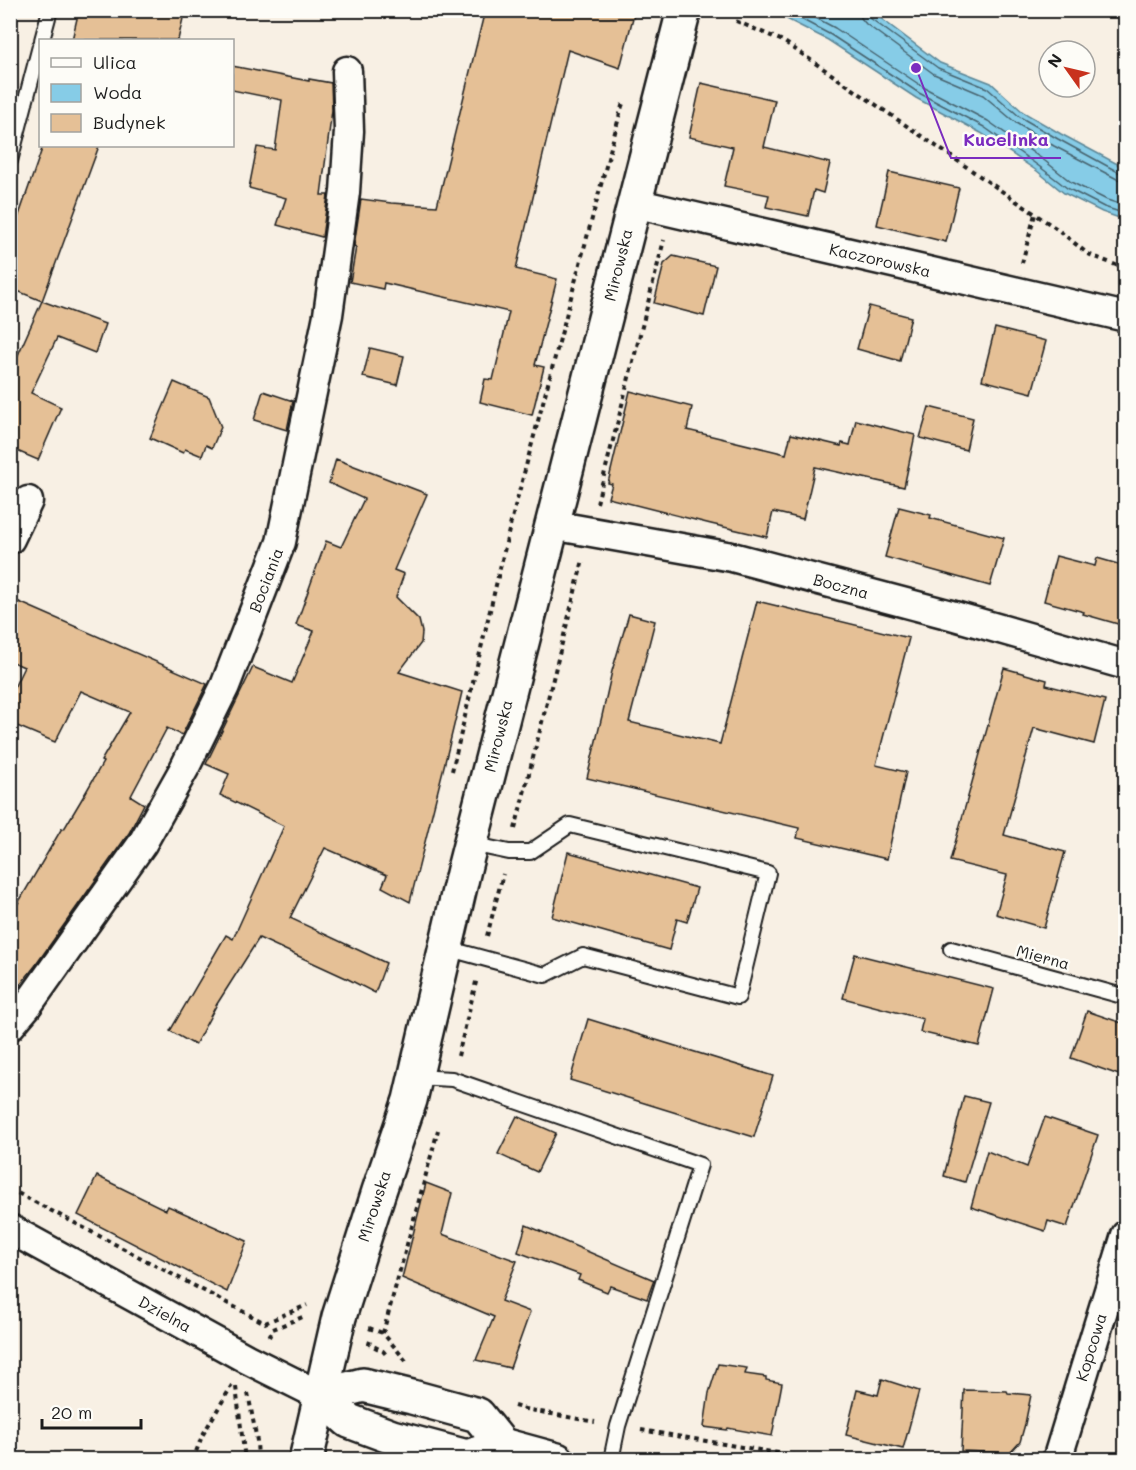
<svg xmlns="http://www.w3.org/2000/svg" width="1136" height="1470" viewBox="0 0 1136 1470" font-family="Mali,sans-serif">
  <rect width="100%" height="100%" fill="#f8f0e4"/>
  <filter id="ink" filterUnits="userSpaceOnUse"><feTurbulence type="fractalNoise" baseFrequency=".0167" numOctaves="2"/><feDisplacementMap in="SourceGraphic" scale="12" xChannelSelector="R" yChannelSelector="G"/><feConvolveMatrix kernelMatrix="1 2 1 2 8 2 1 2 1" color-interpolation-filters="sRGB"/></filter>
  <g filter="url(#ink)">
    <path fill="#86cce7" stroke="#5c8696" stroke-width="1.5" d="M771,11H871L940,63L991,83L1023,112L1061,134L1125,168V220L1102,212L1064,193L1037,171L981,133L916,98L828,40Z"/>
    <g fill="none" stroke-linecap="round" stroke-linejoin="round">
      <g stroke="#46626d" stroke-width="1.5">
        <path d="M784,10L831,35L919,93L984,127L1040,167L1067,188L1104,207L1126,214"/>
        <path d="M801,10L835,28L923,87L988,121L1045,161L1071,182L1107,200L1126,206"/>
        <path d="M860,10L861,18L866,24L934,74L983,95L1016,123L1054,146L1117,179L1126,181"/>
        <path d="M868,10V15L870,18L938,68L987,88L1020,117L1058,139L1120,173H1126"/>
      </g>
    </g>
    <g fill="#e5c096" stroke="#1c1c1c" stroke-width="1.5">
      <path d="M79,10H168L184,14L178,40H72Z"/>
      <path d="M485,10H635L620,68L568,50L516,269L557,279L535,365L544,367L532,415L480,402L485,379L493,380L509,312L384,283L383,289L350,282L356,247L354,246L361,199L391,203L437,206Z"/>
      <path d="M232,66L309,81V79L331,83L332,110L321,195H328L322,237L277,225L286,198L249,188L257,147L275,150L282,100L232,90Z"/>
      <path d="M701,83L775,100L764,147L830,163L823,193L814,190L808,216L766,207L769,195L724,186L733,147L689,137Z"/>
      <path d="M43,146H99L42,301L10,288V241Z"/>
      <path d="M889,172L959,188L946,242L877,225Z"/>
      <path d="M673,256L716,266L704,316L654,303L664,264Z"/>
      <path d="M42,301L105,324L95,353L57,338L31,393L61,407L38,460L10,448V373Z"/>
      <path d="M869,306L911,317L900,361L857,349Z"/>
      <path d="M995,328L1046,341L1032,393L982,380Z"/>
      <path d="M370,348L404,356L397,385L363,377Z"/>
      <path d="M174,382L209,397L221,427L212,448L206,445L202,456L185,449L183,453L150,438Z"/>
      <path d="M263,391L293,401L287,430L254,420Z"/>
      <path d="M630,391L692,407L687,430L786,454L791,434L841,446L842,443L850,445L856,420L915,435L904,487L815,467L803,519L773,512L767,537L711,524L608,498L612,484L608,483Z"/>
      <path d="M929,407L973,418L966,450L920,438Z"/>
      <path d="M336,459L427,494L394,570L404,574L396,597L419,620L422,632L421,643L399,672L462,692L449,746L410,902L382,887L387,875L325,848L290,918L386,963L375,993L346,978L259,938L217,1004L195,1045L170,1031L226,935L233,939L284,826L220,795L229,774L206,764L253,667L292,683L314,631L296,625L326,541L341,547L364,499L329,483Z"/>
      <path d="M899,507L931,515L930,518L1004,538L990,586L885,557Z"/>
      <path d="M1056,556L1095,566L1097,558L1125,566V626L1083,614L1084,612L1044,601Z"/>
      <path d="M10,598L207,684L182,735L167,728L131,796L144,804L129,833L35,966L10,998V917L62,828L64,829L86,792L103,762L101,761L130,712L81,691L55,742L10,723V696L24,667L10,661Z"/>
      <path d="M757,601L909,638L876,765L906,772L887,859L797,838L799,828L587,778L602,716L612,671L629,614L655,621L629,722L720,744Z"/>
      <path d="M1004,668L1047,680L1046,685L1105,700L1094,744L1034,728L1004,835L1065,852L1044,928L996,914L1007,875L950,861Z"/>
      <path d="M568,852L697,888L687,922L677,919L669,950L552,917Z"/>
      <path d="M855,954L994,989L979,1046L920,1032L923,1019L843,998Z"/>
      <path d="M1087,1011L1125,1024V1056L1119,1075L1071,1058Z"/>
      <path d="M588,1019L773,1076L754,1137L570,1080Z"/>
      <path d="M964,1096L989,1102L965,1182L944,1176Z"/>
      <path d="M517,1116L556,1133L537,1172L498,1154Z"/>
      <path d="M1045,1117L1098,1135L1067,1227L1048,1221L1045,1231L971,1207L987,1151L1027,1167Z"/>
      <path d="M97,1176L166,1210L168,1206L247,1241L227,1292L78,1215Z"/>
      <path d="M426,1183L452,1193L442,1234L517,1261L501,1301L530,1312L510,1368L476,1360L494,1317L402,1278Z"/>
      <path d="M526,1225L654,1280L647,1299L610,1286L607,1292L578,1280L580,1275L518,1252Z"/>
      <path d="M718,1364L747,1368L745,1374L766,1377V1380L782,1383L772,1436L728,1428L727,1430L704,1427L709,1393Z"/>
      <path d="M882,1379L919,1391L903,1449L846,1435L857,1390L878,1395Z"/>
      <path d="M964,1390L1007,1391L1008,1393L1031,1395L1025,1424L1020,1442L1010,1453L961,1451Z"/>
    </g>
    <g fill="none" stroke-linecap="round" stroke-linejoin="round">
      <defs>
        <g id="service">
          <path d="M42,40L50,10"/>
          <path d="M10,161L40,46"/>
          <path d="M446,948L545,975L583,956L738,997L768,873L570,825L530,852H509L471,844"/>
          <path d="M951,949L1126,997"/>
          <path d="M415,1077L452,1079L700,1165L618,1426L611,1460"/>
        </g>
        <g id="minor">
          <path d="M634,203L1126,317"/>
          <path d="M552,525L732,557L951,615L1126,665"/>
          <path d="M10,539L28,501"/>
          <path d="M10,1026L27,1006L142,844L184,769L225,686L281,542L328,315L345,192L349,131L347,71"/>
          <path d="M10,1229L247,1359L321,1396"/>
          <path d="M1057,1460L1126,1235"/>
        </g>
        <g id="tertiary">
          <path d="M321,1396L349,1421L392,1437L467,1457L502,1445L557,1460"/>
          <path d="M321,1396L363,1385L412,1397L478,1415L502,1445"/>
          <path d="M306,1460L339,1317L379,1191L410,1100L465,865L684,10"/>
        </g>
      </defs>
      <use href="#service" stroke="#1c1c1c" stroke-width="18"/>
      <use href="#minor" stroke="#1c1c1c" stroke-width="33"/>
      <use href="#tertiary" stroke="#1c1c1c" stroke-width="38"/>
      <g stroke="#1c1c1c" stroke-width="4" stroke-dasharray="4.5 4.5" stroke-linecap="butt">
        <path d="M736,21L783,41L1057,229L1088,254L1126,269"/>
        <path d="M1022,263L1035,214"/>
        <path d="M597,503L664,240"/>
        <path d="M452,771L510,526L622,106L624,102"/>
        <path d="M515,829L583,560"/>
        <path d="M487,936L503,874"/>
        <path d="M458,1056L477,978"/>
        <path d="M10,1189L265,1323L307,1305"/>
        <path d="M369,1328L383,1333"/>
        <path d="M269,1337L273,1329L305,1316"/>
        <path d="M370,1341L369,1344L383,1351L388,1357"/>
        <path d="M406,1361L383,1333L438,1130"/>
        <path d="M236,1387L245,1460"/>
        <path d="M248,1393L257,1441L258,1460"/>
        <path d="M514,1406L525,1409L595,1422"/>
        <path d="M641,1430L818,1460"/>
        <path d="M193,1460L202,1436L232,1385"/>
      </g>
      <use href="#service" stroke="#fdfcf7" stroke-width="14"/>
      <use href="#minor" stroke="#fdfcf7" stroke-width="28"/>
      <use href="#tertiary" stroke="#fdfcf7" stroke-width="33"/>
    </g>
  </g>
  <g text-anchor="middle" stroke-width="5" stroke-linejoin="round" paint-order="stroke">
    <g font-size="16" fill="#1c1c1c" stroke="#fdfcf7">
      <text transform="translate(880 260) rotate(13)" y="6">Kaczorowska</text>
      <text transform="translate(618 265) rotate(-76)" y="6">Mirowska</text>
      <text transform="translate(266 580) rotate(-69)" y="6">Bociania</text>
      <text transform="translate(841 586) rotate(15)" y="6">Boczna</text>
      <text transform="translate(498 736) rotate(-76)" y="6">Mirowska</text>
      <text transform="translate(1043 957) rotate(15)" y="6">Mierna</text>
      <text transform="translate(374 1206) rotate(-72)" y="6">Mirowska</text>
      <text transform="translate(165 1314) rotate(29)" y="6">Dzielna</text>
      <text transform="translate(1091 1347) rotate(-73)" y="6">Kopcowa</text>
    </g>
  </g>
  <path fill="none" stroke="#7b2cbf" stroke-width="2" d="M916 68L951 158H1061"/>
  <circle fill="#7b2cbf" stroke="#fdfcf7" stroke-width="2" cx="916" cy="68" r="6"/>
  <g font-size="18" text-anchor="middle" font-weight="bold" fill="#7b2cbf" stroke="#fdfcf7" stroke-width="5" stroke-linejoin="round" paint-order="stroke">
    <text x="1006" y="146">Kucelinka</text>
  </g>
  <rect width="1136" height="1470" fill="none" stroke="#fdfcf7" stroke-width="36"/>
  <rect x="18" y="18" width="1100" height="1434" fill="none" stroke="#1c1c1c" stroke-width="2" filter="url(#ink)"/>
  <rect x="39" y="39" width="195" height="108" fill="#fdfcf7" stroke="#a3a29f" stroke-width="1.5"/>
  <rect x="51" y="58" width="30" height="9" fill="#fdfcf7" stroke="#a3a29f" stroke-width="1.5"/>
  <text x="93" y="69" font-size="18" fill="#1c1c1c">Ulica</text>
  <rect x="51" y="84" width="30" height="18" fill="#86cce7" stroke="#a3a29f" stroke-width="1.5"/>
  <text x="93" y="99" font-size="18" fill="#1c1c1c">Woda</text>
  <rect x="51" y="114" width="30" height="18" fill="#e5c096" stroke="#a3a29f" stroke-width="1.5"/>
  <text x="93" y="129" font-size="18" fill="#1c1c1c">Budynek</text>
  <g transform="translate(1067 69) rotate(304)"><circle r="28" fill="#fdfcf7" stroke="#a3a29f" stroke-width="1.5"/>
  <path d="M0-4.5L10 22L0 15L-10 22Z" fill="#c8321e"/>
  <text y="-9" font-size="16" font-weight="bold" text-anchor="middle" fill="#1c1c1c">N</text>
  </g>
  <path d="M42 1419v9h99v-9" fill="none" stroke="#1c1c1c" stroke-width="3"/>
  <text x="51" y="1419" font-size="18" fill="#1c1c1c" stroke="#fdfcf7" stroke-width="4.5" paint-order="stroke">20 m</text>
</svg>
